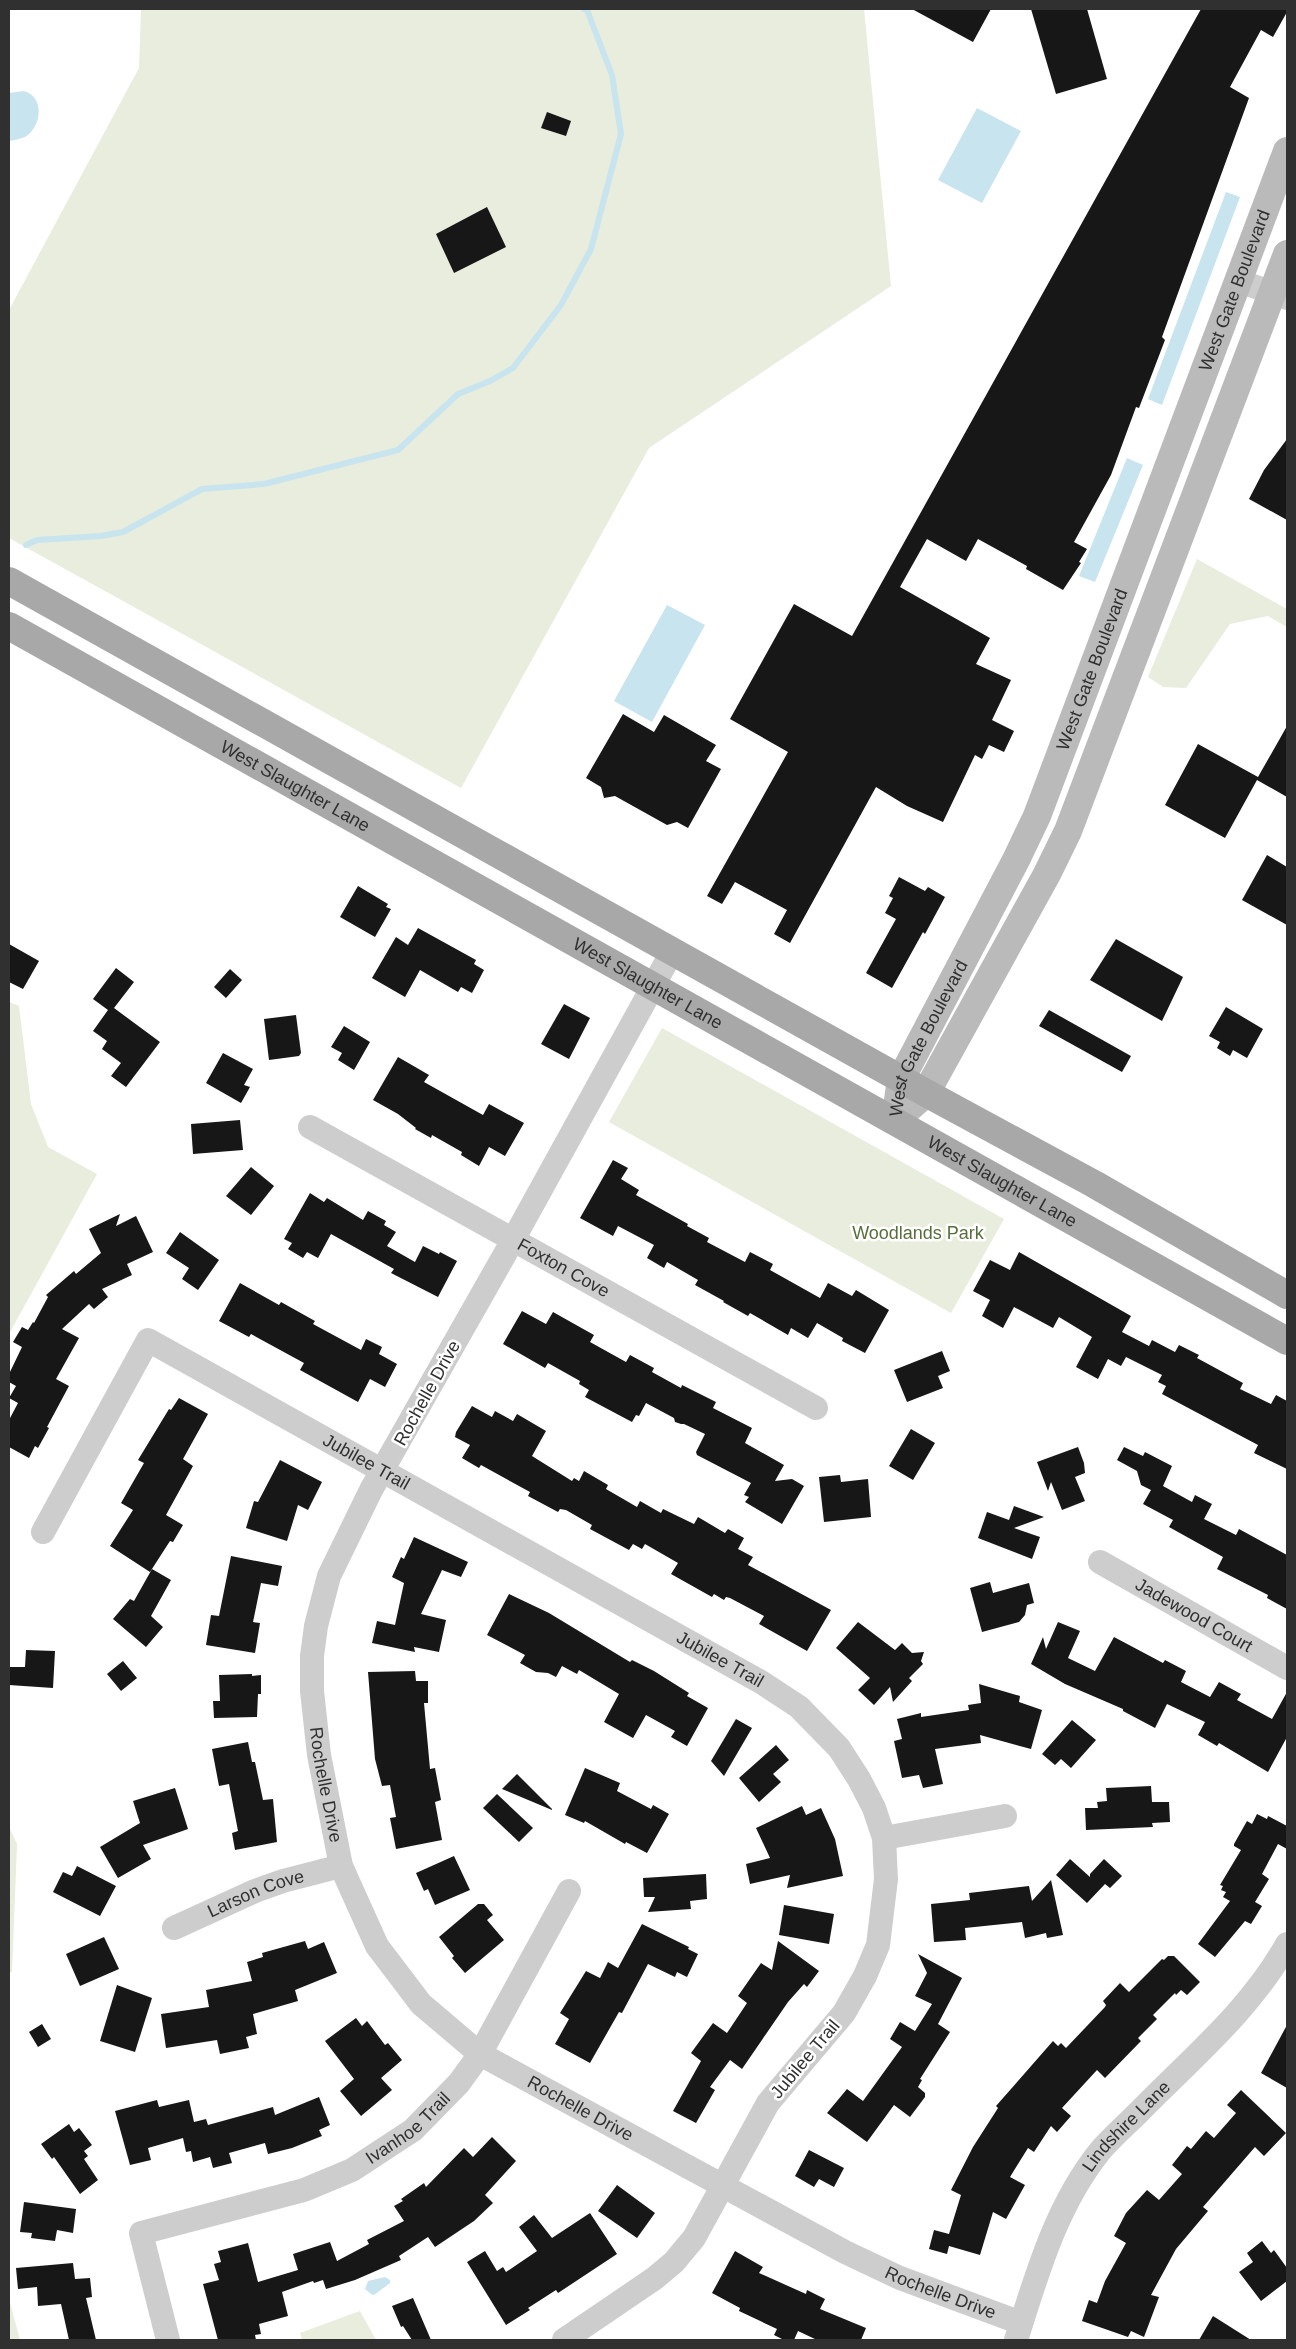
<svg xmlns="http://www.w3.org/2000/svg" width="1296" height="2349" viewBox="0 0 1296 2349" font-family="Helvetica,sans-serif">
  <rect width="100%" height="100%" fill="#fff"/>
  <g fill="#e8eddd">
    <path d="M141,9H864L891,286L649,448L461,788L9,538V310L139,68Z"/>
    <path d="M1197,559L1287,609V627L1268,616L1230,624L1186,688L1163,687L1148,677Z"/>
    <path d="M9,1002L19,1006L31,1104L48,1147L97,1174L9,1334Z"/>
    <path d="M662,1028L1004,1219L951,1313L609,1122Z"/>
    <path d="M9,1827L17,1844L12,1972L9,1973Z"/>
    <path d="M9,2299L20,2340H9Z"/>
    <path d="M360,2311L376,2340H302L300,2333Z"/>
  </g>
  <g fill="#c8e4ee">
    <path d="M24,91C45,97 42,127 25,137C20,139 14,140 9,141V93Z"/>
    <path d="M977,108L1021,131L982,203L938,180Z"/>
    <path d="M1226,192L1240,197L1162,405L1148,399Z"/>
    <path d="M1127,458L1143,465L1095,582L1079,576Z"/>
    <path d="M667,605L705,625L652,722L614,701Z"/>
    <path d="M385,2277L390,2280V2283L374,2295L371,2294L365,2289L368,2281Z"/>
  </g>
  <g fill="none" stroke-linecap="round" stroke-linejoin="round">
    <path stroke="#c8e4ee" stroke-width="6" d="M26,545L37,540L101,536L123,532L202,489L264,484L398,450L458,394L490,381L513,368L561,305L591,249L621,134L612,75L587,10L584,9"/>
  </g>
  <g fill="#171717">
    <path d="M912,9H991L973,42Z"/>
    <path d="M1031,9H1087L1107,79L1056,94Z"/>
    <path d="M1201,9H1287V12L1273,37L1261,30L1230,87L1249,98L1162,337L1165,340L1139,408L1136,407L1111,475L1074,542L1087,549L1079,562L1081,563L1063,590L1026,569L1027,566L978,539L966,561L927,539L900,587L990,638L976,664L1011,680L992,720L1014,731L1004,752L989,745L982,759L975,755L943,822L907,806L876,787L790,943L774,934L787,910L735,882L722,904L707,896L788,752L730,719L794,604L852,636Z"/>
    <path d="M547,112L571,121L566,136L541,128Z"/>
    <path d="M487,207L506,247L454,273L436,234Z"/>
    <path d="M1287,439V520L1249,499L1264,470Z"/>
    <path d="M623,714L654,732L664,715L716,745L706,761L721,769L688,828L677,822L667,825L615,796L604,798L601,787L586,778Z"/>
    <path d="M1287,726V797L1257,780L1225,838L1165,805L1198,744L1258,777Z"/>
    <path d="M1267,855L1287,867V925L1242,900Z"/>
    <path d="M899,877L925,891L928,887L945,897L925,934L923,932L892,988L866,973L896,919L885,913L893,898L889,896Z"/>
    <path d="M358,886L388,904L386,907L391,909L375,937L340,917Z"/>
    <path d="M418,928L476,960L474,964L484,970L472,993L461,987L458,992L420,970L405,997L372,978L396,937L408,945Z"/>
    <path d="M1116,939L1183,977L1162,1021L1090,980Z"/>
    <path d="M9,944L39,961L23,989L9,982Z"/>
    <path d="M116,968L134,982L114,1008L160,1042L126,1087L111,1076L121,1063L102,1049L107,1041L93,1031L108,1010L93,999Z"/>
    <path d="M230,969L242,980L226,998L214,987Z"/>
    <path d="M564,1004L590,1018L569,1059L541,1044Z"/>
    <path d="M1226,1007L1263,1029L1247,1058L1233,1050L1230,1056L1217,1048L1220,1042L1209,1036Z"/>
    <path d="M1049,1010L1131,1056L1122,1072L1039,1026Z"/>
    <path d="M296,1015L301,1053L299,1056L269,1060L264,1019Z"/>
    <path d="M344,1026L370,1042L354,1070L338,1060L342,1053L331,1047Z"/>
    <path d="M223,1053L253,1069L244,1085L250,1087L241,1103L206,1083Z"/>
    <path d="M398,1057L429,1075L424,1082L483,1115L489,1104L524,1123L505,1156L489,1147L479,1166L461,1155L462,1152L432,1135L431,1138L415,1129L416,1128L398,1114L373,1100Z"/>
    <path d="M240,1120L243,1150L193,1154L191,1124Z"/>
    <path d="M613,1160L628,1168L621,1179L639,1190L636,1195L688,1224L687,1226L709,1238L707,1242L745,1262L750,1252L773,1264L770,1270L820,1298L828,1283L852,1296L856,1290L889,1310L865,1353L842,1341L843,1338L817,1323L808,1338L791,1328L788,1335L750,1313L748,1316L723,1302L724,1301L695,1285L698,1280L667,1262L664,1268L647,1258L654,1245L618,1226L613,1236L580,1218Z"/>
    <path d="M251,1167L274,1186L251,1215L226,1196Z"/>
    <path d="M310,1193L324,1202L327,1198L363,1220L368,1211L386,1221L384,1225L396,1232L387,1246L415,1262L423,1246L439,1254L440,1252L457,1261L438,1297L391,1273L394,1269L331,1234L318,1258L307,1252L303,1258L288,1249L292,1243L284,1239Z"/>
    <path d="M120,1214L116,1226L136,1216L153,1252L127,1264L132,1275L102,1289L108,1297L94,1309L89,1304L62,1329L79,1338L56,1379L69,1386L47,1427L49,1428L38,1448L35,1446L29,1458L9,1447V1420L18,1403L9,1398L16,1386L9,1382V1374L22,1347L13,1342L22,1327L28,1330L33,1322L34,1323L48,1297L46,1295L74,1271L76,1274L101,1253L89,1229Z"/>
    <path d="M180,1232L219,1260L198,1290L182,1279L189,1268L166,1253Z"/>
    <path d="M1019,1252L1131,1316L1122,1332L1149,1346L1152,1340L1175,1352L1179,1345L1199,1355L1197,1358L1243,1383L1240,1389L1271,1404L1276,1395L1287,1401V1469L1254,1453L1258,1445L1162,1394L1166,1386L1158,1382L1162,1375L1126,1357L1121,1366L1108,1359L1098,1379L1076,1367L1092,1337L1059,1317L1053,1328L1014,1307L1003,1328L982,1316L990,1300L973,1291L990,1260L1010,1270Z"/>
    <path d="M240,1283L279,1305L281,1302L315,1321L313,1324L361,1350L366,1339L382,1347L379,1354L397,1364L385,1387L370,1379L358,1402L300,1370L304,1363L251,1334L249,1337L219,1321Z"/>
    <path d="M522,1311L546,1324L553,1312L594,1335L590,1342L626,1362L630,1355L654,1368L652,1372L681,1388L682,1385L716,1402L713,1408L752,1428L745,1443L784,1465L775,1481L792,1479L804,1486L782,1524L745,1502L749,1497L744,1495L751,1483L697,1455L696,1452L705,1434L684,1424H681L675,1422L674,1418L646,1403L639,1416L636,1415L632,1422L585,1397L589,1390L579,1384L580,1381L548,1363L545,1368L503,1344Z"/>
    <path d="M942,1351L950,1371L938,1376L943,1388L907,1402L894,1370Z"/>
    <path d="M179,1398L208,1414L183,1459L193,1466L166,1515L183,1525L173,1542L170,1541L150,1572L110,1546L133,1510L121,1503L144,1463L138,1460L169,1409L171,1410Z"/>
    <path d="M472,1406L492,1417L495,1411L513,1421L517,1414L546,1431L532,1456L572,1481L574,1478L579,1481L584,1471L608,1485L606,1489L637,1507L640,1501L661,1513L663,1509L694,1524L698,1517L725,1533L728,1529L744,1538L738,1549L753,1557L748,1565L831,1610L807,1651L759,1624L764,1616L730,1598L726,1597L724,1600L714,1594L712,1597L671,1574L678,1563L645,1544L642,1549L633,1544L629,1550L590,1529L592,1525L566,1510L560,1509L558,1512L528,1496L530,1492L481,1465L479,1468L462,1458L470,1445L455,1437L456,1432Z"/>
    <path d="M911,1429L935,1443L913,1480L889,1466Z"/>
    <path d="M1078,1447L1084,1463L1085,1473L1075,1477L1085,1501L1062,1510L1051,1482L1048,1491L1037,1462Z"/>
    <path d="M1124,1447L1143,1456L1145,1452L1172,1466L1163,1486L1192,1502L1195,1495L1212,1504L1204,1519L1236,1535L1239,1529L1287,1555V1609L1267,1598L1268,1595L1217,1569L1223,1557L1169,1527L1173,1520L1143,1504L1151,1490L1141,1485L1137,1471L1117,1460Z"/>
    <path d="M280,1460L322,1482L308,1510L298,1505L287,1541L246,1528L254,1501L258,1502Z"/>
    <path d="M840,1475L841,1482L868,1479L871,1517L824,1522L819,1477Z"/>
    <path d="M1014,1506L1044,1517L1014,1528L1040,1537L1032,1559L978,1538L987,1512L1009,1520Z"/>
    <path d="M414,1537L468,1562L461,1577L442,1570L421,1614L446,1620L439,1652L414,1647L415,1652L372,1643L377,1621L395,1625L404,1583L392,1577L401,1557L404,1559Z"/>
    <path d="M231,1556L282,1566L278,1586L261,1583L253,1622L260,1623L255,1653L206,1645L211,1615L219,1616Z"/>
    <path d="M152,1569L171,1580L151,1616L163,1627L146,1647L113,1619L130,1599L134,1601Z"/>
    <path d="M990,1582L993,1593L1029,1583L1034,1603L1027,1605L1025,1615L1019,1622L982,1632L970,1588Z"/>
    <path d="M509,1594L549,1613L630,1662L632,1660L654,1671L689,1693L687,1696L708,1708L687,1746L671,1737L675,1731L646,1715L633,1738L604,1722L619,1694L579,1670L577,1674L562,1666L556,1677L548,1673L536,1672L520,1663L525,1655L487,1635Z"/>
    <path d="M858,1622L895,1650L902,1643L912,1653L924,1652L921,1661L923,1664L909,1678L912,1681L893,1702L890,1687L874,1705L858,1690L870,1678L836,1648Z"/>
    <path d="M1058,1622L1080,1631L1068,1658L1095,1671L1114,1637L1163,1663L1165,1660L1186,1671L1181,1682L1210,1697L1219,1682L1241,1694L1237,1700L1272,1719L1287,1692V1737L1268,1772L1219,1743L1217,1746L1198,1735L1205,1722L1167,1704L1155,1728L1123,1711V1709L1065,1684L1031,1664L1043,1637L1046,1649Z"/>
    <path d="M26,1650L55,1651L53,1688L9,1685V1667H25Z"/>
    <path d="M123,1661L137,1678L121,1691L107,1674Z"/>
    <path d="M415,1671L416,1681H428V1703H424L430,1769L435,1768L441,1800L435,1802L442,1840L396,1849L390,1818L396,1817L390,1785L382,1786L375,1759L368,1672Z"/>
    <path d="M252,1674V1676L261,1675V1694H258L257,1717L214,1718L213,1701H220L219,1675Z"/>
    <path d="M979,1684L1020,1696L1019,1702L1042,1710L1031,1749L980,1735L981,1743L935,1749L943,1784L923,1788L919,1775L902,1778L894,1741L902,1739L897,1719L921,1713V1717L969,1710L968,1705L981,1703Z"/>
    <path d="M736,1719L752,1728L724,1776L711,1761Z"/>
    <path d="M1072,1720L1096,1740L1071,1768L1061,1759L1055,1765L1042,1754Z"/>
    <path d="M248,1742L252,1762H255L263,1800L273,1799L277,1842L235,1850L232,1833L238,1831L229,1784L219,1786L212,1749Z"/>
    <path d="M776,1745L789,1760L773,1774L781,1782L759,1802L739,1778Z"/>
    <path d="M585,1768L620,1783L617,1791L651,1809L653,1805L669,1814L647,1853L626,1842L625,1844L585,1821L584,1823L565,1815Z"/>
    <path d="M517,1774L552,1809V1810L502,1789Z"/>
    <path d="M1151,1786L1152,1802H1169L1170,1822L1152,1823L1153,1827L1086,1830L1085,1808H1098L1097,1802L1107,1801L1106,1788Z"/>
    <path d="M175,1788L188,1829L143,1845L151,1859L118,1878L100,1847L140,1823L133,1801Z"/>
    <path d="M497,1794L533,1828L519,1842L483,1808Z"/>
    <path d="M802,1806L806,1815L821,1808L835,1839L843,1876L787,1888L790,1875L750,1884L746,1864L770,1858L756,1828Z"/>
    <path d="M1257,1814L1267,1819L1268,1816L1287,1826V1849L1278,1844L1262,1874L1269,1879L1255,1902L1262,1906L1251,1924L1245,1921L1215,1957L1198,1944L1230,1901L1223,1897L1226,1892L1221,1890L1223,1886L1220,1885L1241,1850L1234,1846V1844L1247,1821L1252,1824Z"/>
    <path d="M454,1856L470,1890L435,1905L428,1889L424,1891L416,1873Z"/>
    <path d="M1070,1859L1090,1877V1874L1104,1859L1122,1876L1110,1888L1105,1884L1087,1903L1056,1875Z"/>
    <path d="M77,1866L116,1886L100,1916L53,1892L63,1872L72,1876Z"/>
    <path d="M706,1874L707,1899L690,1901L691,1909L648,1912L655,1897H644L643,1878Z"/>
    <path d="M1051,1880L1063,1935L1047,1938L1046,1933L1025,1938L1022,1922L965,1928L966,1940L934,1942L931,1904L970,1900L969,1893L1029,1886L1032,1901Z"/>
    <path d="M478,1904H484L493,1915L487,1920L504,1940L465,1973L452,1958L454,1956L439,1937Z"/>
    <path d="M784,1905L834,1914L829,1944L779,1935Z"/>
    <path d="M642,1924L689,1947L688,1949L698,1954L687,1977L677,1972L675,1977L648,1964L622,2013L619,2012L590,2063L555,2044L569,2019L560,2013L586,1971L600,1978L608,1962L618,1968Z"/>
    <path d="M104,1937L119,1969L80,1986L66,1954Z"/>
    <path d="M305,1941L308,1949L324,1942L337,1973L295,1990L298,2001L253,2014L257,2034L246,2037L249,2048L220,2054L217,2040L166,2048L161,2014L209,2007L206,1990L252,1981L247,1962L263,1957L262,1953Z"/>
    <path d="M778,1941L819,1971L807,1987L804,1984L788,2002L742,2069L730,2060L710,2087L715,2090L696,2123L673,2111L701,2061L691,2053L713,2023L727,2033L747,2003L738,1996L761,1963L772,1970Z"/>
    <path d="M918,1954L962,1978L938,2024L950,2032L920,2079L922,2080L918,2087L925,2093V2097L910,2117L894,2105L867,2142L827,2113L847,2089L863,2101L902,2047L890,2039L900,2022L915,2031L932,2004L915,1996L927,1973Z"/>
    <path d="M1168,1956H1174L1200,1982L1187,1995L1181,1990L1176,1995L1175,1993L1153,2015L1157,2019L1138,2038L1141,2041L1105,2078L1097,2070L1062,2108L1071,2116L1057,2132L1051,2126L1034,2152L1028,2148L1010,2177L1025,2185L1006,2219L993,2212L980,2255L949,2246L947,2254L929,2249L934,2230L949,2234L961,2195L951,2190L973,2147L998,2108L996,2106L1053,2041L1058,2046L1061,2043L1066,2048L1105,2007L1106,2005L1103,2001L1120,1983L1129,1992L1162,1959L1164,1960Z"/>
    <path d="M117,1985L152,1998L135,2052L100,2041Z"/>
    <path d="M356,2018L362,2026L367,2021L385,2045L388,2043L402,2060L381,2078L392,2090L361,2116L340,2091L354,2079L325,2041Z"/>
    <path d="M42,2024L51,2039L38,2047L29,2032Z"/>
    <path d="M1287,2025V2088L1261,2073Z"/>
    <path d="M1241,2090L1286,2133L1264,2156L1255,2147L1203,2207L1208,2211L1176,2249L1151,2295L1159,2297L1144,2337L1131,2331L1128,2337L1082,2321L1089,2300L1097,2303L1105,2281L1126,2243L1114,2236L1126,2213L1147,2190L1159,2200L1182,2174L1172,2165L1187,2146L1191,2149L1206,2131L1214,2138L1236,2113L1227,2105Z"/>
    <path d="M319,2097L330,2125L319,2130L322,2136L292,2148L268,2154L265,2143L229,2153L232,2163L213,2168L210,2157L193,2162L191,2151L186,2152L183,2138L148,2148L151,2160L130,2165L115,2111L157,2100L159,2107L189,2100L194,2122L206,2119L208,2125L273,2107L275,2115Z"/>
    <path d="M69,2124L74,2132L79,2128L92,2145L84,2151L88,2156L84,2159L98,2180L80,2194L54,2157L52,2159L41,2144Z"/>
    <path d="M492,2137L516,2161L485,2195L493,2203L474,2221L435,2247L428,2237L399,2256L401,2260L355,2280L326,2289L323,2280L314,2283L313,2281L282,2292L288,2316L259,2324L261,2334L255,2335L256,2340H218L203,2284L219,2280L214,2264L221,2262L218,2251L248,2243L258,2282L298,2270L293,2254L330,2242L337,2261L369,2244L367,2240L404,2221L394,2206L403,2201L401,2199L424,2183L426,2187L464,2148L473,2157Z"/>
    <path d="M809,2150L844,2168L834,2187L819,2179L814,2187L795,2176Z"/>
    <path d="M617,2185L655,2213L637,2238L598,2211Z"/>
    <path d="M24,2202L76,2209L73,2233L57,2230L55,2241L31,2238L32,2233L20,2232Z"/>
    <path d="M590,2213L617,2254L558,2293L556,2290L528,2308L530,2310L506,2325L467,2262L485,2251L497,2271L503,2267L506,2272L537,2251L519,2227L534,2215L552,2238Z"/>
    <path d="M1262,2241L1271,2253L1274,2250L1287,2268V2281L1261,2301L1239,2272L1253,2262L1247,2253Z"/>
    <path d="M735,2251L763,2267L759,2273L806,2294L807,2290L825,2299L820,2309L866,2328L861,2340H817L798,2331L794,2340H784L774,2335L777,2329L739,2311L740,2308L712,2293Z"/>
    <path d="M73,2263L75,2279L90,2278L92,2297L86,2298L96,2340H69L61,2304L38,2306L37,2287L18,2289L16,2268Z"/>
    <path d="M413,2298L431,2340H412L403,2326L401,2327L392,2306Z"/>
    <path d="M1213,2316L1251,2340H1199Z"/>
  </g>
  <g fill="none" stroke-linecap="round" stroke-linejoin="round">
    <g stroke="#cdcdcd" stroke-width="24">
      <path d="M1239,281L1287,298"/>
      <path id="s1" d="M673,950L513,1240L371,1490L329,1576L316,1626L312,1656V1691L319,1755L341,1866L377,1946L421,2004L480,2054L845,2252L900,2278L1021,2323"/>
      <path id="s2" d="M310,1127L816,1408"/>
      <path id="s3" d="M43,1532L148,1340L761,1682L799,1707L839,1748L859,1779L874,1808L884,1838L886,1879L878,1945L865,1976L844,2013L768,2103L694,2238L674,2262L655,2278L564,2340"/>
      <path id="s4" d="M1100,1562L1287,1668"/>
      <path d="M884,1838L1005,1816"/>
      <path id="s5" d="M174,1928L255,1891L283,1881L341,1866"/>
      <path id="s6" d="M168,2340L141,2233L304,2190L352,2170L413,2130L459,2083L480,2054L569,1891"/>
      <path id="s7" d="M1016,2340C1037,2274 1056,2206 1100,2151C1112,2137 1127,2124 1140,2111C1192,2058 1251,2009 1287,1944"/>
    </g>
    <g stroke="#bababa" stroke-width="28">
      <path d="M909,1108L926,1093L1047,874L1068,831L1287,254"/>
      <path id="s8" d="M895,1121L901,1079L1016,860L1037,816L1287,151"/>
    </g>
    <g stroke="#a8a8a8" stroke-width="28">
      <path d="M9,581L926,1093L1094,1184L1287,1295"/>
      <path id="s9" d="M9,626L1287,1341"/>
    </g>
  </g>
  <g text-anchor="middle" stroke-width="5" stroke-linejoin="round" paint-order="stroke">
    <g font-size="18" fill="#303030" stroke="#fff">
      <text dy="6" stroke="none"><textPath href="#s8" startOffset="900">West Gate Boulevard</textPath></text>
      <text dy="6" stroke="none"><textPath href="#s8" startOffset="495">West Gate Boulevard</textPath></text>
      <text dy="6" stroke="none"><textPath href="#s9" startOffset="328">West Slaughter Lane</textPath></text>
      <text dy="6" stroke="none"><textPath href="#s9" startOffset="732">West Slaughter Lane</textPath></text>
      <text dy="6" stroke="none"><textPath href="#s8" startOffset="90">West Gate Boulevard</textPath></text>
      <text dy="6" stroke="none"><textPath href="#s9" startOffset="1138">West Slaughter Lane</textPath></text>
      <text dy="6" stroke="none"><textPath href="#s2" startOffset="290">Foxton Cove</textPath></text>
      <text transform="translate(427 1393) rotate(-61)" y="6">Rochelle Drive</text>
      <text dy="6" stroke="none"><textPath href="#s3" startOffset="469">Jubilee Trail</textPath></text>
      <text dy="6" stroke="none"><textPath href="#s4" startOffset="108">Jadewood Court</textPath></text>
      <text dy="6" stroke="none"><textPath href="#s3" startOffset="874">Jubilee Trail</textPath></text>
      <text dy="6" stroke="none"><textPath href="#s1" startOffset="926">Rochelle Drive</textPath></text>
      <text dy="6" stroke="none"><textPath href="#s5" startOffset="89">Larson Cove</textPath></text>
      <text transform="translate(805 2059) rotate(-50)" y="6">Jubilee Trail</text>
      <text dy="6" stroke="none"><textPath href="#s1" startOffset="1361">Rochelle Drive</textPath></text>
      <text dy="6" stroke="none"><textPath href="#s6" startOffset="401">Ivanhoe Trail</textPath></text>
      <text dy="6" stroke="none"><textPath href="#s7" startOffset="244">Lindshire Lane</textPath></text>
      <text dy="6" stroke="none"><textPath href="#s1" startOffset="1766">Rochelle Drive</textPath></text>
    </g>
    <g font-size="18" fill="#586e3a" stroke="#fff">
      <text x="918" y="1239">Woodlands Park</text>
    </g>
  </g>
  <rect width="1296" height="2349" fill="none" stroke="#303030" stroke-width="20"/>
</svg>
